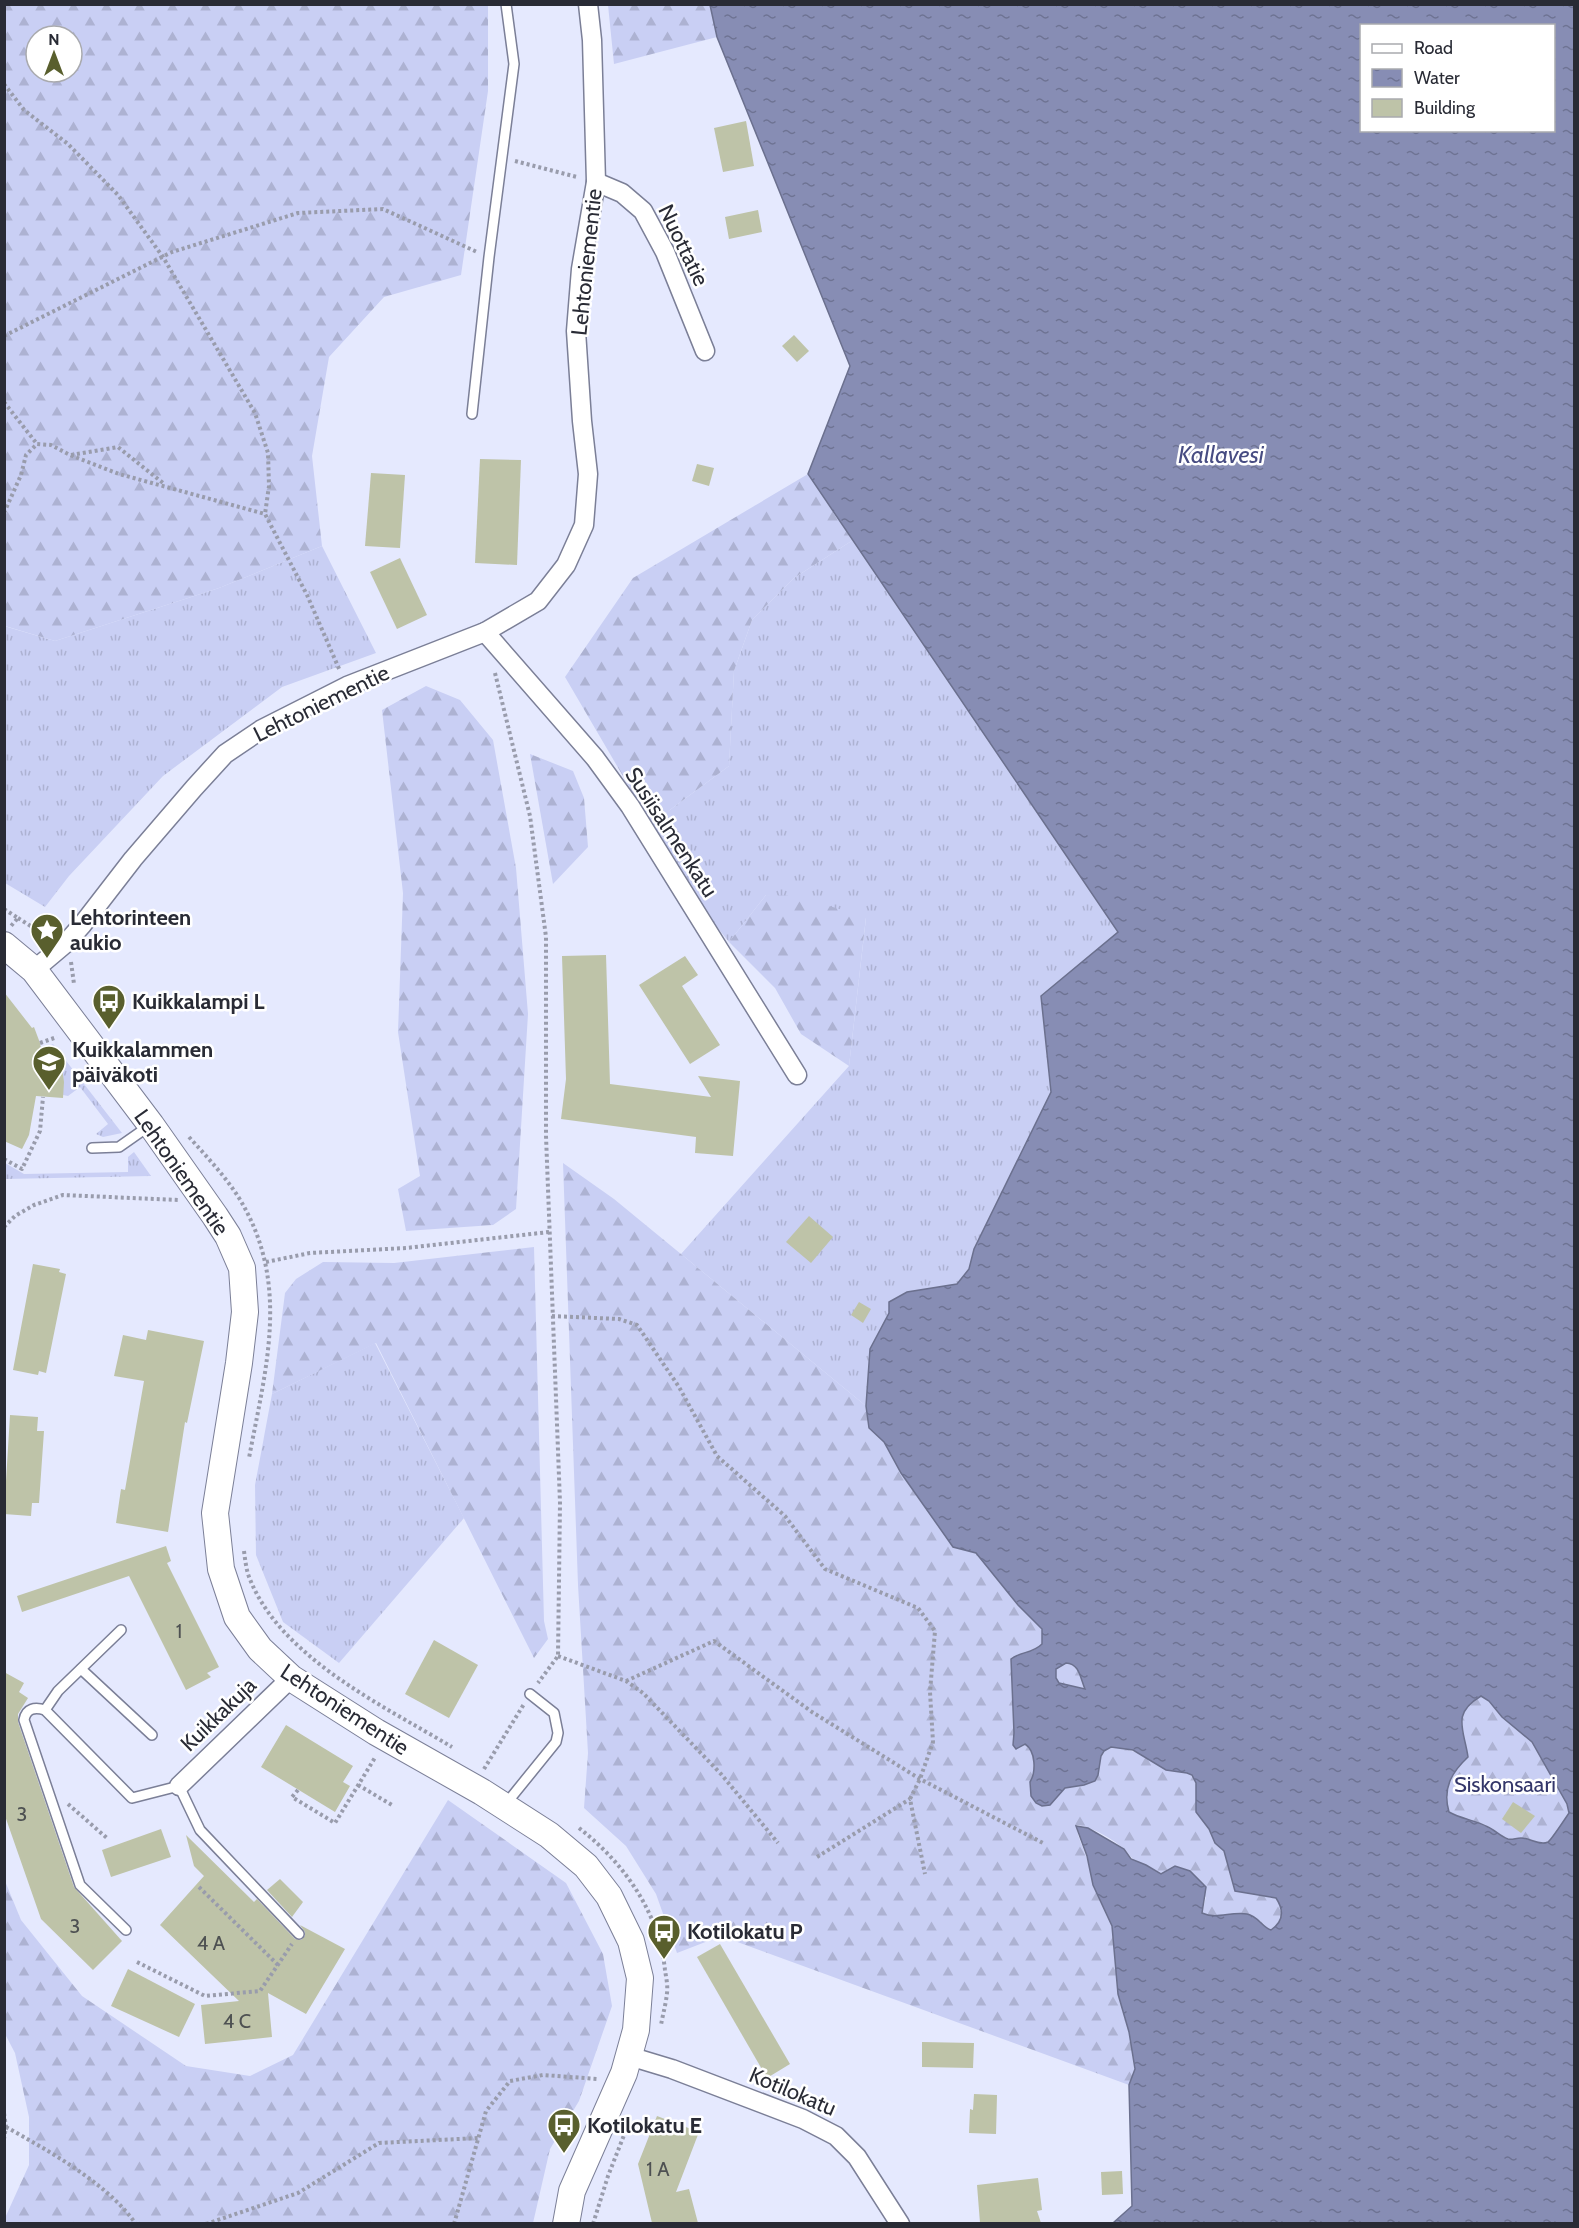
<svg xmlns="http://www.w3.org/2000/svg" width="1579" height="2228" viewBox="0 0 1579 2228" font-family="Cabin,sans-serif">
  <defs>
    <pattern id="grass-tufts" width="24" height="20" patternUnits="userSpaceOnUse" patternTransform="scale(1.5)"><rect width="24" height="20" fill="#c9cff4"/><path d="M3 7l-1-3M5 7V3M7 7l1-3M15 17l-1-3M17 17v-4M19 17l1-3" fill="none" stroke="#adb2d2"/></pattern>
    <pattern id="forest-firs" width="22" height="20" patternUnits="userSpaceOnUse" patternTransform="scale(1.5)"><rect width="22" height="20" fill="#c9cff4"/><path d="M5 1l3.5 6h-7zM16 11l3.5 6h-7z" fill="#adb2d2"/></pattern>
    <pattern id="water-ripples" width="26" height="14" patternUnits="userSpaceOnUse" patternTransform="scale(1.5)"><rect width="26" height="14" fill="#878db4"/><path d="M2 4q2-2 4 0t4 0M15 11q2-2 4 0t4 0" fill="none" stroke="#6e7393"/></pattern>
  </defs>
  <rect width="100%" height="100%" fill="#e5e9fe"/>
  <g fill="url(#grass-tufts)">
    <path d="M853,540L1118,932L1041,996L1051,1092L974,1249L969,1269L957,1284L907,1292L889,1313L870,1349L866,1406L681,1254L849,1066L866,918L766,895L729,942L709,917L651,824L729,766L734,671L752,620L794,578Z"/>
    <path d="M322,546L376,653L282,687L163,776L69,876L45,907L5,883L4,626L55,641L219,588Z"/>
    <path d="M53,1044L122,1133L103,1137L96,1134L108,1124L80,1087L68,1096L63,1095L62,1068L49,1069L45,1048Z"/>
    <path d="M134,1152L151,1176L5,1179V1163L24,1174L128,1172V1157Z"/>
    <path d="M375,1343L464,1518L339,1663L283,1622L256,1555L255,1485L272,1394Z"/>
  </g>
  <g fill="url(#forest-firs)" fill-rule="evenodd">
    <path d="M4,5H488V91L461,275L384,297L329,357L312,456L322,546L219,588L55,641L5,626ZM36,36H72V72H36Z"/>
    <path d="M608,5H710L717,37L614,64Z"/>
    <path d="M808,474L853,540L794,578L752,620L734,671L729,766L651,824L565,677L633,578Z"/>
    <path d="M426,686L460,700L493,740L516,868L528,1014L516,1209L493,1225L406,1231L398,1189L420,1176L398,1032L403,893L382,710Z"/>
    <path d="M530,754L573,771L584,798L588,847L553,884Z"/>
    <path d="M766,895L796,896L866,917L849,1066L801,1034L775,988L729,942Z"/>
    <path d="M563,1163L614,1199L866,1406L869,1428L884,1442L901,1473L953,1547L976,1553L1018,1605L1042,1629V1644C1032,1654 1021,1651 1011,1659L1013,1677L1014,1733L1013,1745L1025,1744C1037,1750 1036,1772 1030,1783L1031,1796L1056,1799L1065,1788L1084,1785L1098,1775L1101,1756L1104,1751L1111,1747H1119L1141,1754L1166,1770L1187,1773L1192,1775L1196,1783V1812L1209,1829L1215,1843L1224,1851L1235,1891L1276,1898C1284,1911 1284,1921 1271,1930L1266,1929L1260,1921C1244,1919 1214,1918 1202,1913L1206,1897L1146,1865C1132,1861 1133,1858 1124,1849C1113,1839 1092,1827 1077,1825L1078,1835L1112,1926L1118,1994L1129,2032L1135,2069L1129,2085L721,1936L677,1953L656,1894L626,1846L584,1808L588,1753L578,1585Z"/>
    <path d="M534,1247L544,1621L548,1639L534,1658L376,1343L272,1394L285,1293L296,1279L323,1262L394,1263Z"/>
    <path d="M1066,1663C1080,1665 1080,1679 1086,1690L1059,1683L1056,1678V1669Z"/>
    <path d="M1481,1696L1489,1701L1502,1717L1532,1742L1567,1804L1569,1813C1567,1817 1550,1841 1548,1842C1539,1846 1530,1838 1521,1838C1516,1838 1513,1840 1508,1839C1499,1836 1492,1828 1484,1825C1472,1820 1460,1818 1449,1812C1442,1788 1452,1773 1468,1757C1464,1729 1451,1714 1481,1696Z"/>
    <path d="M448,1800L566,1883L603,1954L612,2006L579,2101L550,2149L533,2223H5V2218L29,2165V2117L15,2053L5,2034V1881L21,1920L82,1996L186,2066L250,2076L293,2055Z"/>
  </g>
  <path fill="url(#water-ripples)" stroke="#6b708e" stroke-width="1.5" fill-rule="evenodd" d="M710,5H1574V2223H1113L1132,2206L1129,2085L1135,2069L1129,2032L1118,1994L1112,1926L1093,1885L1087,1856L1076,1826L1088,1828L1124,1849L1131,1859L1146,1865L1161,1874L1175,1866L1190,1871L1206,1887L1202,1913C1217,1920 1231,1911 1247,1914C1258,1916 1262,1927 1271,1930C1284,1921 1284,1910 1276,1898L1235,1891L1224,1851L1215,1843L1209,1829L1196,1812V1783L1192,1775L1187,1773L1166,1770L1133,1750L1111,1747L1104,1751L1101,1756L1098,1775L1095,1781L1084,1785L1065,1788L1050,1805L1042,1806L1036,1803L1031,1796L1030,1782C1036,1772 1036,1751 1025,1744L1016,1749L1013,1745L1014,1733L1011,1659C1021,1651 1032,1654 1042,1644V1629L1018,1605L976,1553L953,1547L901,1473L884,1442L869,1428L866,1406L870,1349L889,1313V1302L907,1292L957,1284L969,1269L974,1249L1051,1092L1041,996L1118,932L808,474L850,366L717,37ZM1362,26H1554V130H1362ZM1066,1663C1080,1664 1080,1678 1085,1689L1059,1683L1056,1678V1669ZM1481,1696L1489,1701L1502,1717L1532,1742L1567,1804L1569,1813C1567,1816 1550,1841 1548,1842C1539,1846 1530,1838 1521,1838C1516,1838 1512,1840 1508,1839C1501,1837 1495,1830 1488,1827C1475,1820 1461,1819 1449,1812C1442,1788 1452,1772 1468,1757C1464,1729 1451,1714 1481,1696Z"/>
  <g fill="#bec3a8">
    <path d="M746,121L754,166L723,172L714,128Z"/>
    <path d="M758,210L762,232L729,239L725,217Z"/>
    <path d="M794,335L809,351L797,362L782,346Z"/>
    <path d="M480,459L521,460L517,565L475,563Z"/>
    <path d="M697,464L714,468L709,486L692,481Z"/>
    <path d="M371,473L405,475L400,548L365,546Z"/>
    <path d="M400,558L427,615L397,629L370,572Z"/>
    <path d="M606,955L610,1084L711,1097L698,1076L740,1081L733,1156L695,1153L696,1137L561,1119L566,1079L562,956Z"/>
    <path d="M685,956L698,975L682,986L720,1045L690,1064L639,985Z"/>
    <path d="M4,992L32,1028L34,1027L40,1043L45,1069L62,1068L64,1082L63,1098L36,1096L29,1135L22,1149L4,1141Z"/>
    <path d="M809,1216L833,1237L811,1263L786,1242Z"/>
    <path d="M33,1264L60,1269L59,1272L66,1274L46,1373L39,1371L38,1375L13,1370Z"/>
    <path d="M859,1302L871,1309L863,1323L851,1315Z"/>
    <path d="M148,1330L204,1341L187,1423L185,1422L168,1532L116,1523L121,1489L125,1490L144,1381L114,1376L123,1335L146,1340Z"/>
    <path d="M10,1415L38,1417L37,1431H44L39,1503H32L31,1516L4,1514Z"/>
    <path d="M166,1546L171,1561L167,1563L219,1667L207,1673L211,1677L186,1690L129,1576L22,1612L17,1596Z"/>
    <path d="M434,1640L478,1665L449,1718L405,1694Z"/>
    <path d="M4,1672L24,1683L19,1692L28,1698L18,1714V1722L74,1887L122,1941L93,1970L41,1919L4,1813Z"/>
    <path d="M286,1725L353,1766L343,1782L350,1786L335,1812L261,1767Z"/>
    <path d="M1513,1802L1535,1816L1521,1833L1502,1819Z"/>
    <path d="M161,1829L171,1857L111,1877L102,1850Z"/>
    <path d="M186,1835L254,1902L257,1899L295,1939L301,1940L305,1936V1932L300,1925L345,1949L306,2014L268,1993L272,2037L205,2044L201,2005L239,2001L160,1925L204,1876L194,1866Z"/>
    <path d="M280,1879L303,1902L292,1917L267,1890Z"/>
    <path d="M720,1944L790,2064L767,2078L697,1957Z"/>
    <path d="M128,1969L195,2004L179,2037L111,2006Z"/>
    <path d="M922,2042L974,2043L973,2068L922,2067Z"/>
    <path d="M974,2094L997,2095L996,2134L969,2133L970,2109L973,2110Z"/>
    <path d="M657,2116L699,2132L676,2192L689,2189L698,2223H652L638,2164Z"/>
    <path d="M1122,2171L1123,2194L1102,2195L1101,2172Z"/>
    <path d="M1038,2178L1042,2210L1037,2211L1041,2223H980L977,2185Z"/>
  </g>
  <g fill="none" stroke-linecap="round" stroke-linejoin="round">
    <defs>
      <g id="lane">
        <path d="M472,414L489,257L514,64L506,4"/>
        <path d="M92,1148L119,1147L149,1126"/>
        <path d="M81,1669L152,1735"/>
        <path d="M45,1710L58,1691L121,1630"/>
        <path d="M505,1805L556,1742L558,1733L554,1713L530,1694"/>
        <path d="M126,1930L80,1885L24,1720C26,1708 35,1707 45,1710L132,1798L179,1786L200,1830L299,1934"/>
      </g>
      <g id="street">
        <path d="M596,182L622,193L643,211L665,252L705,351"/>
        <path d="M485,632L595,758L630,806L797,1075"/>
        <path d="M34,970L66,943L82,925L133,859L194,788L225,754L262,729L347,686L485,632L538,601L566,565L584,525L588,474L582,421L576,331L581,269L596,182L592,40L588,4"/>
        <path d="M179,1786L291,1678"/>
        <path d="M629,2056L672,2069L803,2119L836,2136L857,2157L900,2224"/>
      </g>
      <path id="secondary" d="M4,945L34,970L151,1125L215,1216L228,1236L242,1268L245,1312L239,1363L215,1513L221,1569L237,1617L260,1649L291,1678L376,1732L482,1792L549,1835L586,1866L609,1896L631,1941L640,1978L636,2030L624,2073L572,2191L566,2224"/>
    </defs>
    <use href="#lane" stroke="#7b7f97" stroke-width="12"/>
    <use href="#street" stroke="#7b7f97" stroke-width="21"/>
    <use href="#secondary" stroke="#7b7f97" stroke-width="28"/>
    <g stroke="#999cac" stroke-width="4" stroke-dasharray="3 3" stroke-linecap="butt">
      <path d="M4,84L24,110L68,144L118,195L163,257L255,413L268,453L269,486L265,514"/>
      <path d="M515,161L577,177"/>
      <path d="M4,336L172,252L298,213L383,209L477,252"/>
      <path d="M4,402L37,444"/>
      <path d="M71,455L118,447L163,483"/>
      <path d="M4,513L21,475L26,455L37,444L51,445L70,455L119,474L265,514L307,595L340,671"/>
      <path d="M495,673L530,816L546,937V1136L560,1503L558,1656L538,1683"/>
      <path d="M4,909L18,918L11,926"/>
      <path d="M18,918L48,937"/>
      <path d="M71,962L74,984"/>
      <path d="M40,1043L57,1037"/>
      <path d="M189,1137C207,1157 225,1176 239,1198C291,1283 266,1367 249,1458"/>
      <path d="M4,1159L22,1169L40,1131L43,1097"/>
      <path d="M4,1227L15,1216L34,1205L63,1195L178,1200"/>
      <path d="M266,1262L310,1253L406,1248L549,1232"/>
      <path d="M552,1316L619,1319L637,1325L679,1387L717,1456L785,1516L825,1569L918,1608L935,1631L930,1692L933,1742L920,1779L910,1799L925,1874"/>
      <path d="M244,1551C245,1559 246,1567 248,1574C277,1656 382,1705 452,1747"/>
      <path d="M558,1656L626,1681L643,1693L721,1774L778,1843"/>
      <path d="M626,1681L714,1641L812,1712L920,1779L1043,1843"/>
      <path d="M484,1769L524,1704"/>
      <path d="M358,1785L392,1805"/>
      <path d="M298,1790L292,1797L335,1823L376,1756"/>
      <path d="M68,1804L108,1839"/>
      <path d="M579,1828C624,1863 659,1912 665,1970C666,1977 668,1985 667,1993C666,2003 663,2014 661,2025"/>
      <path d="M817,1857L910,1799"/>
      <path d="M199,1887L278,1965"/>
      <path d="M137,1962L205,1996L260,1991L292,1944"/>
      <path d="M4,2113L6,2127L4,2139"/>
      <path d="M6,2127C49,2151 107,2183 136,2224"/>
      <path d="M206,2224L298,2193L379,2143L478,2138"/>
      <path d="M454,2224L486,2111L510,2081L543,2075L598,2079"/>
      <path d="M593,2224L608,2176L628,2125"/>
    </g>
    <use href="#lane" stroke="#fff" stroke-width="9"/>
    <use href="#street" stroke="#fff" stroke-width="18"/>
    <use href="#secondary" stroke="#fff" stroke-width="26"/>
  </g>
  <defs>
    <symbol id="sight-pin" viewBox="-11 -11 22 30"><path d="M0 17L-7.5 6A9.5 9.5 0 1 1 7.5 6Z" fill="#595f2d" stroke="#fff"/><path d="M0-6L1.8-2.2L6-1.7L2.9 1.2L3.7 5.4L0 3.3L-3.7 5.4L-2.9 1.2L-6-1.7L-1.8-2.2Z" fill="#fff"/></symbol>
    <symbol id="bus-pin" viewBox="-11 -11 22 30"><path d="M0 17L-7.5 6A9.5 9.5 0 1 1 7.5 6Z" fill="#595f2d" stroke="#fff"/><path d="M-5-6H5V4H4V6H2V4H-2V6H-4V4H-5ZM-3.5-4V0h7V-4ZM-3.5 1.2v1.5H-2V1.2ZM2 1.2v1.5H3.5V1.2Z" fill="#fff"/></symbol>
    <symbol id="school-pin" viewBox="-11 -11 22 30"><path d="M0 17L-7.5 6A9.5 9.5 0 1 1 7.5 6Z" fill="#595f2d" stroke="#fff"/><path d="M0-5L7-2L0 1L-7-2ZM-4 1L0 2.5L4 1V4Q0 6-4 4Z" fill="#fff"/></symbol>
  </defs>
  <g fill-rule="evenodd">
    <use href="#sight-pin" x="28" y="911" width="38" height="52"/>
    <use href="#bus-pin" x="90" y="982" width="38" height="52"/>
    <use href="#school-pin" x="30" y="1043" width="38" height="52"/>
    <use href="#bus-pin" x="645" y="1912" width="38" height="52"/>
    <use href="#bus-pin" x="545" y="2106" width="38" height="52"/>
  </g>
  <g text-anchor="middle" stroke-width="5" stroke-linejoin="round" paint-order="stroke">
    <g font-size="20" fill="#4e5152">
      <text x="179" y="1638">1</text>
      <text x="22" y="1821">3</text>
      <text x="75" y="1933">3</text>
      <text x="211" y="1950">4 A</text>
      <text x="237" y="2028">4 C</text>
      <text x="658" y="2176">1 A</text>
    </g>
    <g font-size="22" fill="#292b35" stroke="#fff">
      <text transform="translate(684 245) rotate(64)" y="8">Nuottatie</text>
      <text transform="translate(586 262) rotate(-84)" y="8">Lehtoniementie</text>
      <text transform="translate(321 703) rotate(-26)" y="8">Lehtoniementie</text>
      <text transform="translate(672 832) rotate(57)" y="8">Susiisalmenkatu</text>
      <text transform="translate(182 1172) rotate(55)" y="8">Lehtoniementie</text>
      <text transform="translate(345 1709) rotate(33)" y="8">Lehtoniementie</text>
      <text transform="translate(218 1714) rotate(-44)" y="8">Kuikkakuja</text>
      <text transform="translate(793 2091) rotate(23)" y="8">Kotilokatu</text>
    </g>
    <g font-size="22" font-weight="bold" fill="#292b35" stroke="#fff" text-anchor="start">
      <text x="70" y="925">Lehtorinteen<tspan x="70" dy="25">aukio</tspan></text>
      <text x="132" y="1009">Kuikkalampi L</text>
      <text x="72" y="1057">Kuikkalammen<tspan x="72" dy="25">päiväkoti</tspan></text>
      <text x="687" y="1939">Kotilokatu P</text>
      <text x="587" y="2133">Kotilokatu E</text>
    </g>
    <g font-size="22" fill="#33366a" stroke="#fff">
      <text x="1505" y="1792">Siskonsaari</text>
    </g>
    <g font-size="24" font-style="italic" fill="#474c82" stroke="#fff">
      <text x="1221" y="463">Kallavesi</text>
    </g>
  </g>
  <rect width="1579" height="2228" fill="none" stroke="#292b35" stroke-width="12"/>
  <rect x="1360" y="24" width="195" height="108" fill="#ffffff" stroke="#a9aaae" stroke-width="1.5"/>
  <rect x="1372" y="44" width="30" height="9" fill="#ffffff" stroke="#a9aaae" stroke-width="1.5"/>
  <text x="1414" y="54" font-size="18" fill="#292b35">Road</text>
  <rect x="1372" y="69" width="30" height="18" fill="url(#water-ripples)" stroke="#a9aaae" stroke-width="1.5"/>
  <text x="1414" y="84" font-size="18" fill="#292b35">Water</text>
  <rect x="1372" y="99" width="30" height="18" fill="#bec3a8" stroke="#a9aaae" stroke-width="1.5"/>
  <text x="1414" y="114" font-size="18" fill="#292b35">Building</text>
  <g transform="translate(54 54)"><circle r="28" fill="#ffffff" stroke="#a9aaae" stroke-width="1.5"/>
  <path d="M0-4.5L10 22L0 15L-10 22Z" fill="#595f2d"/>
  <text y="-9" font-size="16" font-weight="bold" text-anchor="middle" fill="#292b35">N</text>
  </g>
</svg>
